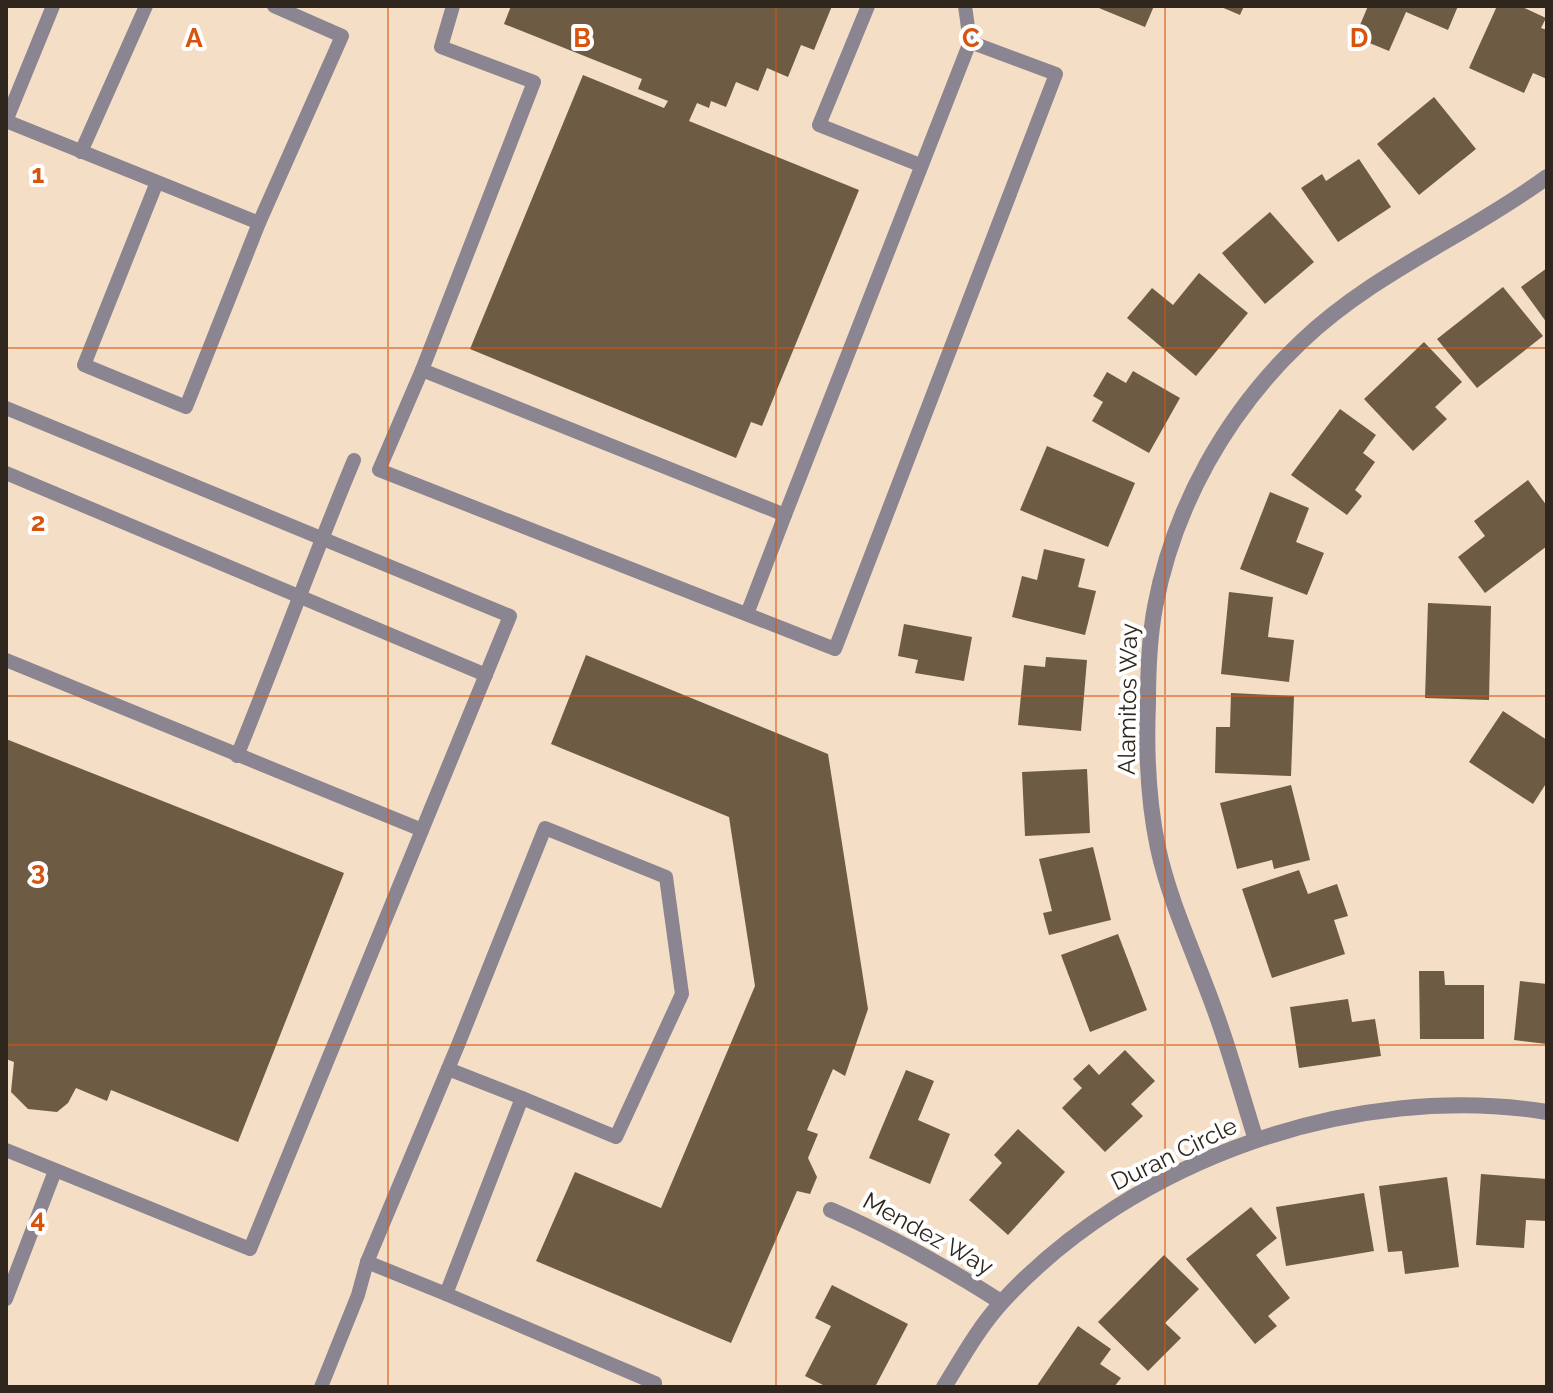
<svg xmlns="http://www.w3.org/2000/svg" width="1553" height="1393" viewBox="0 0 1553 1393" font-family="Raleway,sans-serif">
  <rect width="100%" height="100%" fill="#f4dec5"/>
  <g fill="#6d5b44">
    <path d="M511,6H832L814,50L801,45L788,77L767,68L758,91L736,82L726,107L711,101L709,108L697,103L689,121L859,190L762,426L751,422L736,458L470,349L583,75L664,108L668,101L638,89L642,79L504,24Z"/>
    <path d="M1094,6H1154L1145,27Z"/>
    <path d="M1219,6H1244L1240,15Z"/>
    <path d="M1368,6H1458L1448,30L1406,12L1389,51L1355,37Z"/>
    <path d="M1497,6H1520L1546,18L1541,28L1547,30V79L1533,73L1524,93L1469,68Z"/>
    <path d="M1434,97L1476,149L1419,195L1377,144Z"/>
    <path d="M1359,159L1391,207L1338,242L1301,188L1322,174L1326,181Z"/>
    <path d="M1270,212L1314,262L1265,304L1222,253Z"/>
    <path d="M1547,268V323L1521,287Z"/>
    <path d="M1199,273L1248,313L1196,376L1127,318L1152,288L1173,305Z"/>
    <path d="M1503,287L1543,336L1477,388L1437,339Z"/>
    <path d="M1424,342L1462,382L1435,407L1447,419L1413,451L1364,399Z"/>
    <path d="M1133,371L1180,398L1149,453L1092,421L1103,402L1093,396L1107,372L1126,383Z"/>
    <path d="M1340,409L1376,435L1363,453L1375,462L1355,490L1362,496L1347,515L1291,475Z"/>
    <path d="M1047,446L1135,483L1108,547L1020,510Z"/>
    <path d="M1528,480L1547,506V546L1485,593L1458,557L1485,536L1474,521Z"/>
    <path d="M1270,492L1309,508L1296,542L1324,553L1307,595L1240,569Z"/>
    <path d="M1044,549L1085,559L1078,587L1096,591L1085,635L1012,617L1022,576L1037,580Z"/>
    <path d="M1229,592L1273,597L1268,637L1294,640L1289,682L1221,674Z"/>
    <path d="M1428,603L1491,606L1489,700L1425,698Z"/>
    <path d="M904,624L972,637L964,681L915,673L918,660L898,656Z"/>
    <path d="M586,655L828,754L868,1009L845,1076L833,1069L807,1130L818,1134L808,1158L817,1177L810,1194L797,1191L731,1343L536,1261L575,1172L661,1208L755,986L729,817L551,744Z"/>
    <path d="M1046,657L1087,660L1081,731L1018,725L1024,665L1045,667Z"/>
    <path d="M1231,693L1294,696L1291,776L1215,773L1216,727H1230Z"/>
    <path d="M1503,711L1547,740V782L1533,804L1469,762Z"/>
    <path d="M6,739L344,873L238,1142L111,1090L107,1101L76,1088L68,1103L57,1112L28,1109L11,1092L14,1062L6,1059Z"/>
    <path d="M1087,769L1090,833L1025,836L1022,772Z"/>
    <path d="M1291,785L1310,860L1274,869L1272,860L1237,869L1220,803Z"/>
    <path d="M1093,847L1111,920L1049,935L1043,913L1052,911L1039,859Z"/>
    <path d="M1299,870L1308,894L1337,884L1348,916L1334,920L1345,954L1272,978L1242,889Z"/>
    <path d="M1118,934L1147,1010L1090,1032L1061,955Z"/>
    <path d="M1419,971H1444L1445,985H1484V1039H1420Z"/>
    <path d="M1520,981L1547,984V1044L1514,1040Z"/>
    <path d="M1348,999L1352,1022L1375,1019L1381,1056L1299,1068L1290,1007Z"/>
    <path d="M1125,1050L1155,1081L1131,1104L1143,1116L1105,1152L1062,1108L1082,1088L1073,1079L1089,1064L1099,1075Z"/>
    <path d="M906,1070L934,1081L918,1120L950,1134L930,1184L869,1158Z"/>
    <path d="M1018,1129L1065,1172L1008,1235L969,1200L1002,1163L994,1155Z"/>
    <path d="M1481,1174L1547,1179V1221L1526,1220L1524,1248L1476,1245Z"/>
    <path d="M1447,1177L1459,1267L1405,1274L1402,1251L1388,1252L1379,1186Z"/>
    <path d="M1364,1193L1374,1251L1286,1266L1276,1207Z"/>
    <path d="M1251,1207L1277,1238L1256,1255L1290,1298L1268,1316L1277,1326L1255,1344L1186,1259Z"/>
    <path d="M1164,1255L1199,1289L1165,1323L1181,1338L1148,1371L1098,1322Z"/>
    <path d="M832,1285L908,1324L875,1387H827L805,1376L831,1326L815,1318Z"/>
    <path d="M1078,1326L1111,1349L1100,1364L1121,1378L1114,1387H1036Z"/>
  </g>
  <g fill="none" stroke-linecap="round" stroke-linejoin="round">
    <g stroke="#8a8591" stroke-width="14">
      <path d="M53,6L6,121L259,223L186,407L84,365L157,182"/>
      <path d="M453,6L441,47L534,82L422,370L379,470L835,649L1056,74L970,42L965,6"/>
      <path d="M868,6L819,125L920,165"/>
      <path d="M81,152L146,6"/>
      <path d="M259,223L342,36L274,6"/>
      <path d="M422,370L785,515L970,42"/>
      <path d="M6,408L510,616L250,1249L6,1150"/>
      <path d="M6,473L486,675"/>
      <path d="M747,614L785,515"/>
      <path d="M6,660L422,830"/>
      <path d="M237,756C277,658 313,558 354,460"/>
      <path d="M448,1069L522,1098"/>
      <path d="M367,1262L446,1294"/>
      <path d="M6,1299L55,1171"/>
      <path d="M321,1387L358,1295L367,1262L458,1045L545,828L666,877L682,994L616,1137L522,1098L446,1294L655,1383V1387"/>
    </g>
    <g stroke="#8a8591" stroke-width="16">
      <path d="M1256,1140C1242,1096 1230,1051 1214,1008C1195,955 1170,903 1158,848C1148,801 1146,751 1148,703C1148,671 1149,639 1155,607C1174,506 1227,412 1301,342C1373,273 1468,235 1547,177"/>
      <path d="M831,1210C891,1236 946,1267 1001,1302"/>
      <path d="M944,1387C962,1358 979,1327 1002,1302C1133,1159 1356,1081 1547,1112"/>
    </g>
  </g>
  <path fill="none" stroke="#d6540e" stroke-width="2" stroke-opacity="0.55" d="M388,6V1387M776,6V1387M1165,6V1387M6,348H1547M6,696H1547M6,1045H1547"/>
  <g text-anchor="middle" stroke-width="8" stroke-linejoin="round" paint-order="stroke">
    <g font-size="24" fill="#2f271e" stroke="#fff">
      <text transform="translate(1128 699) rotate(-89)" y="8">Alamitos Way</text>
      <text transform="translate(1174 1154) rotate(-26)" y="8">Duran Circle</text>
      <text transform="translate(928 1234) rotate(29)" y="8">Mendez Way</text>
    </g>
  </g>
  <g font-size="26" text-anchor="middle" font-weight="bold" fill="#d6540e" stroke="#fff" stroke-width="8" stroke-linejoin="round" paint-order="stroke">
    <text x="194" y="47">A</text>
    <text x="582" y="47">B</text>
    <text x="971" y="47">C</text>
    <text x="1359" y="47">D</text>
    <text x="38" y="183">1</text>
    <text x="38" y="531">2</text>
    <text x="38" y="880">3</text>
    <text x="38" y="1228">4</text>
  </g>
  <rect width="1553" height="1393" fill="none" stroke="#2f271e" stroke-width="16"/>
</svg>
